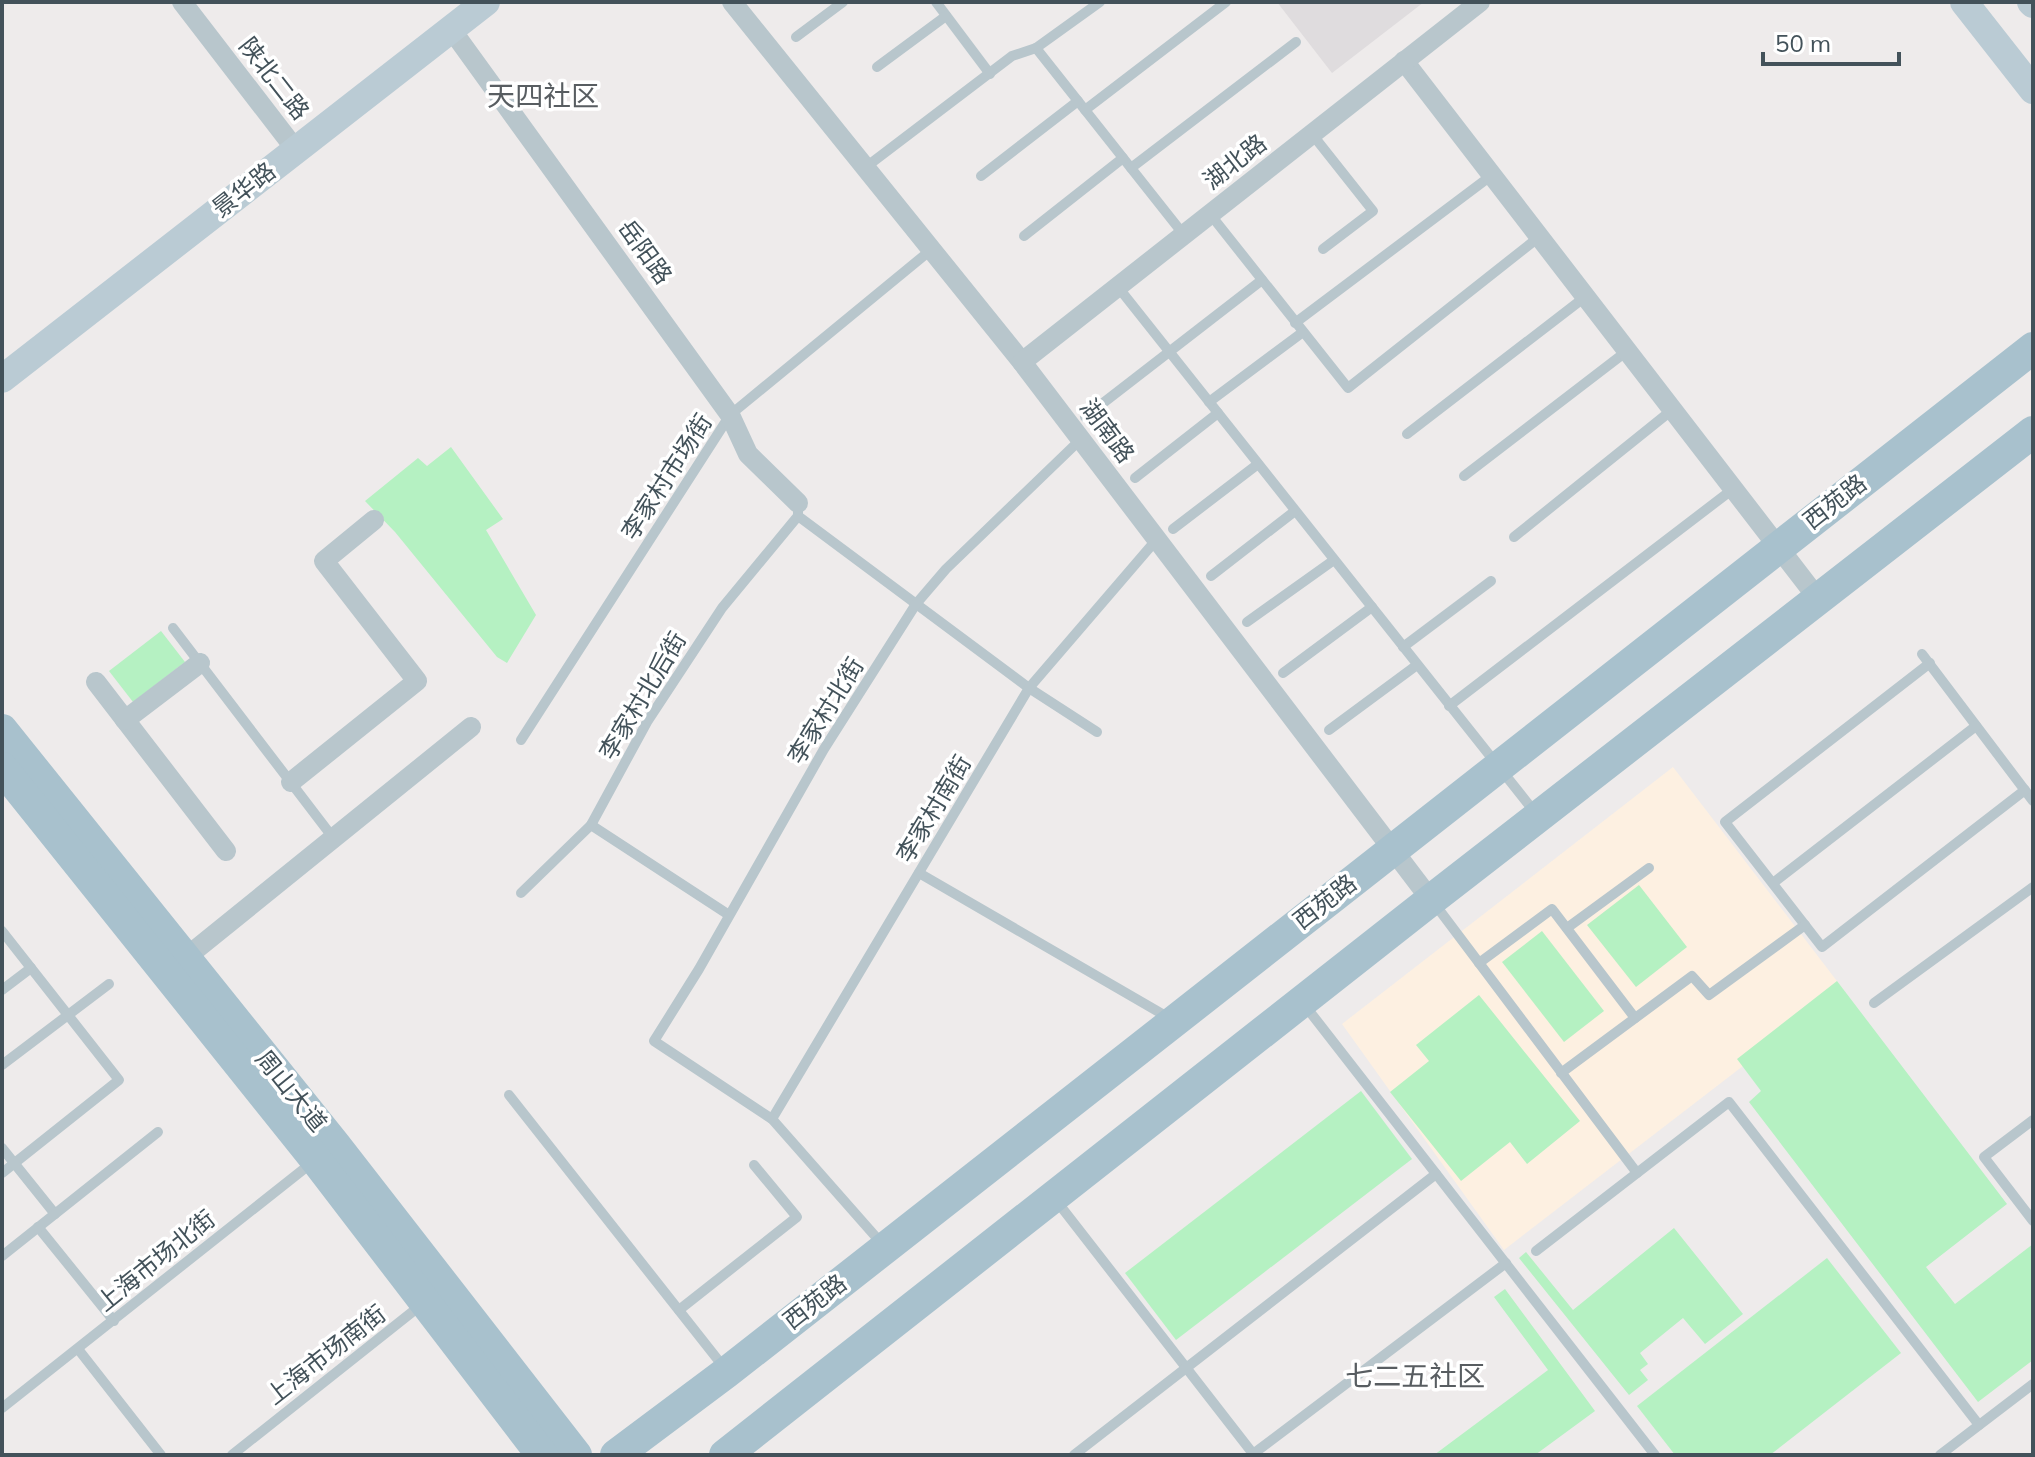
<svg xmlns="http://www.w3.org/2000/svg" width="2035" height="1457" viewBox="0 0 2035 1457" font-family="Mulish,'Noto Sans SC',sans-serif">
  <rect width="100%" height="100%" fill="#eeebeb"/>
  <path fill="#fdf0e1" d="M1673,767L1843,989L1504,1250L1342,1024Z"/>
  <path fill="#dfdcde" d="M1277,2H1424L1332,73Z"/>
  <g fill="#b5f1c2">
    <path d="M451,447L503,519L486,530L536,615L507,663L497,657L395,532L365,501L418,458L427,466Z"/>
    <path d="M161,631L185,662L133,702L109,671Z"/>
    <path d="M1639,885L1687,947L1636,987L1587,925Z"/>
    <path d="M1542,931L1604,1011L1564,1042L1502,962Z"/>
    <path d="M1837,981L2007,1204L1926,1267L1955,1304L2033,1244V1360L1978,1402L1749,1102L1761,1091L1737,1059Z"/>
    <path d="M1479,995L1580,1121L1527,1164L1510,1142L1461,1181L1390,1092L1429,1061L1416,1045Z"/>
    <path d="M1361,1091L1412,1159L1176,1340L1125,1273Z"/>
    <path d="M1674,1228L1743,1314L1705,1344L1683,1318L1640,1353L1648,1364L1640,1370L1648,1380L1629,1395L1519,1258L1526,1252L1573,1310Z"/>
    <path d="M1827,1258L1901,1353L1770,1455H1675L1637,1406Z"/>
    <path d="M1505,1289L1595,1411L1535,1455H1434L1548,1370L1494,1297Z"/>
  </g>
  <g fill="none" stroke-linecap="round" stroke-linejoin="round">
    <g stroke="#b8c6cc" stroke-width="10">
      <path d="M936,2L990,74"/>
      <path d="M796,37L843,2"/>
      <path d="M1036,48L1184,235"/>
      <path d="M877,67L946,16"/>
      <path d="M1085,110L1226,2"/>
      <path d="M1312,134L1373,211L1323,249"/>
      <path d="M866,167L1012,56L1036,48L1100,2"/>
      <path d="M1131,168L1296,42"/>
      <path d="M981,176L1078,101"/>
      <path d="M1210,214L1348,388L1539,237"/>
      <path d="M1024,236L1123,158"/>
      <path d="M1118,287L1537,815"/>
      <path d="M1295,323L1492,175"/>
      <path d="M1209,402L1303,332"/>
      <path d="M1085,417L1262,280"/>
      <path d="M1407,434L1585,297"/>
      <path d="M1464,476L1627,351"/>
      <path d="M1135,478L1218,413"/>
      <path d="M798,511V516L1029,688L1097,732"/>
      <path d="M1173,529L1258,464"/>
      <path d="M1514,537L1672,410"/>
      <path d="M1211,576L1295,511"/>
      <path d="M1247,622L1334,560"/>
      <path d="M173,628L334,839"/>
      <path d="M1403,647L1491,581"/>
      <path d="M1922,654L2033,801"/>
      <path d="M1930,663L1725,822L1822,947L2025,790"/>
      <path d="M1283,673L1372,607"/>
      <path d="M1449,706L1733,489"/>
      <path d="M1329,730L1417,665"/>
      <path d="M521,740L730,415L932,249"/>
      <path d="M591,825L729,915"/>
      <path d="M919,873L1171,1019"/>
      <path d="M1773,883L1976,726"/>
      <path d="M521,893L591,825L647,722L722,608L798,516"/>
      <path d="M1434,903L1637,1173"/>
      <path d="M1567,928L1649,868"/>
      <path d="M2,931L119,1080L2,1173"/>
      <path d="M1479,963L1552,909L1635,1018"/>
      <path d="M2,990L31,968"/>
      <path d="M1303,1003L1655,1455"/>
      <path d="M1874,1003L2033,887"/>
      <path d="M2,1065L109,984"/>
      <path d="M1561,1073L1692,976L1709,995L1805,925"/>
      <path d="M509,1095L726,1370"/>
      <path d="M772,1119L1029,688L1157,539"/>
      <path d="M2033,1120L1984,1157L2033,1221"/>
      <path d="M2,1148L55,1214"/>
      <path d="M1055,1199L1254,1455"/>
      <path d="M38,1227L114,1321"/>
      <path d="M883,1245L772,1119L654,1041L699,969L824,749L916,604L946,569L1081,439"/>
      <path d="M1536,1251L1729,1102L1979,1425"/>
      <path d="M2,1256L158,1132"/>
      <path d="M679,1310L797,1217L754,1165"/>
      <path d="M78,1349L161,1455"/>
      <path d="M2,1408L314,1161"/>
      <path d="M1253,1454L1506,1263"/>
      <path d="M232,1455L421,1305"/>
      <path d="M1074,1455L1436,1174"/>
      <path d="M1940,1455L2033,1384"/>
    </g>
    <g stroke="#b8c6cc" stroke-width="20">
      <path d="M182,2L296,150"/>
      <path d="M732,2L1022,362L1431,900"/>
      <path d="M451,29L730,415L748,454L798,503"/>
      <path d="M1404,61L1819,600"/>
      <path d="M1022,362L1480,2"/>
      <path d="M96,682L226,851"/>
      <path d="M125,720L200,663"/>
      <path d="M291,782L417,681L324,561L374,520"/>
      <path d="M184,959L471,727"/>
    </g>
    <g stroke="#bacbd4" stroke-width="28">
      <path d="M1964,2L2033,90"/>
      <path d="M2031,2L2033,4"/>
      <path d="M2,379L486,2"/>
    </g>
    <g stroke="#a8c1cd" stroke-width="32">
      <path d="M2,730L335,1145L576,1455"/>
      <path d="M2,768L316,1160L542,1455"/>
      <path d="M616,1455L727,1372L2033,348"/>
      <path d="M725,1455L1431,900L2033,432"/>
    </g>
  </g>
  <g text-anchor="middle" stroke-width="7" stroke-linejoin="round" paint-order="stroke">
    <g font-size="24" fill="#43525a" stroke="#fff">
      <text transform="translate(274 79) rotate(52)" y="8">陕北二路</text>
      <text transform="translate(1235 162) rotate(-38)" y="8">湖北路</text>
      <text transform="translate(244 190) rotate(-38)" y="8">景华路</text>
      <text transform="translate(645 252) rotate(54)" y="8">岳阳路</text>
      <text transform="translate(1107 431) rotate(53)" y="8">湖南路</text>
      <text transform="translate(667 477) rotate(-57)" y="8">李家村市场街</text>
      <text transform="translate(1835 502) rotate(-38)" y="8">西苑路</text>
      <text transform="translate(643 696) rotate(-59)" y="8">李家村北后街</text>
      <text transform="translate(826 711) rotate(-58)" y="8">李家村北街</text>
      <text transform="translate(934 809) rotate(-59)" y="8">李家村南街</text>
      <text transform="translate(1325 902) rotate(-38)" y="8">西苑路</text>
      <text transform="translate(291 1091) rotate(51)" y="8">周山大道</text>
      <text transform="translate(156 1261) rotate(-39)" y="8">上海市场北街</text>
      <text transform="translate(815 1302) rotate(-38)" y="8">西苑路</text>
      <text transform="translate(326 1355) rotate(-38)" y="8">上海市场南街</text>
    </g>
    <g font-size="28" fill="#585d61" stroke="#fff">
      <text x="543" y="106">天四社区</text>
      <text x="1415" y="1386">七二五社区</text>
    </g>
  </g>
  <rect width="2035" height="1457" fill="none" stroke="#43525a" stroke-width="8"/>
  <path d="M1763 52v12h136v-12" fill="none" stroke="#43525a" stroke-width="4"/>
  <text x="1775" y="52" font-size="24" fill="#43525a" stroke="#ffffff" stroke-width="6" paint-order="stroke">50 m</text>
</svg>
